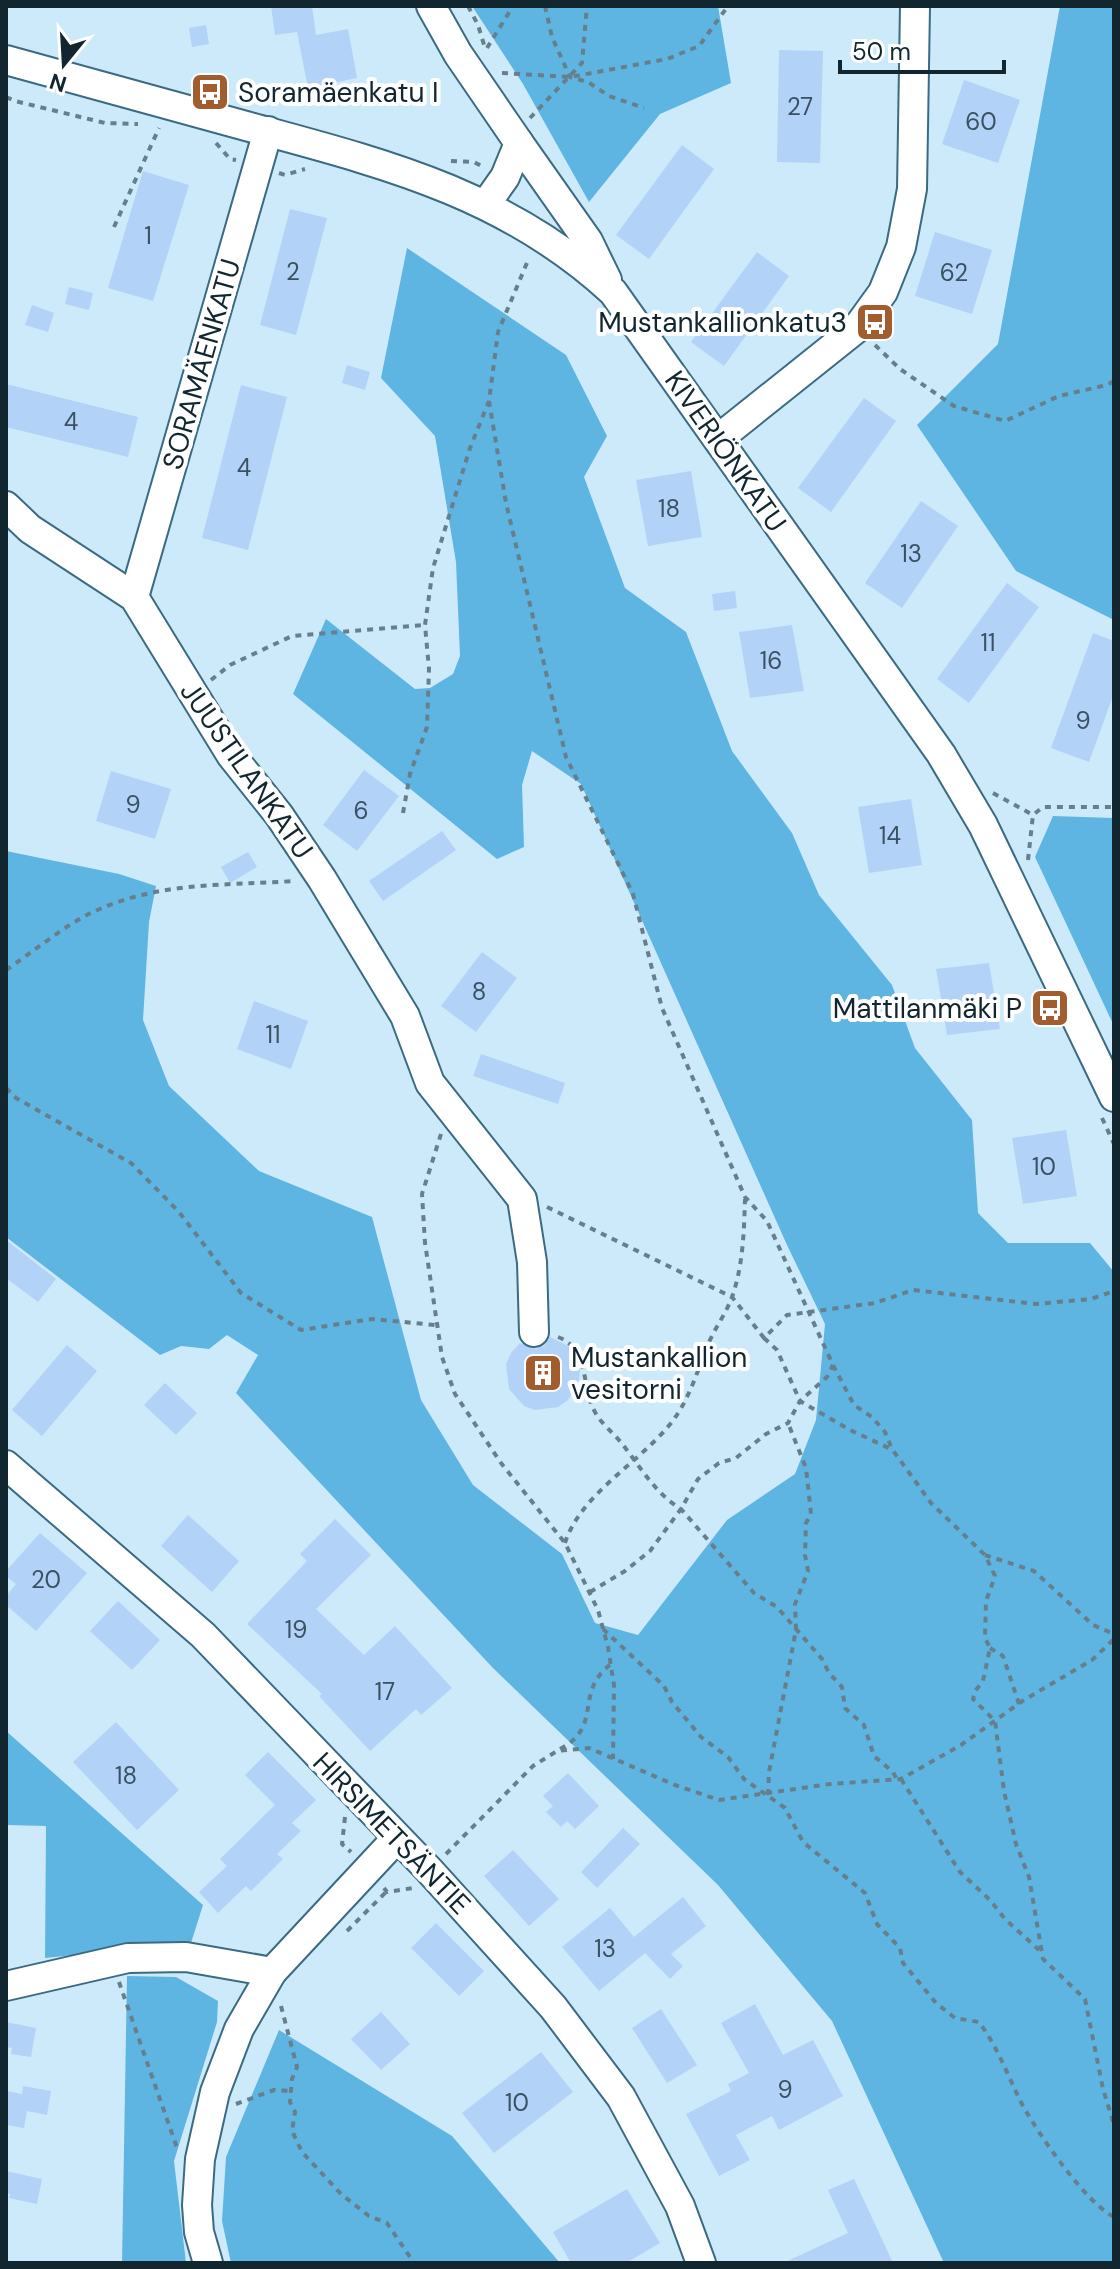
<svg xmlns="http://www.w3.org/2000/svg" width="1120" height="2269" viewBox="0 0 1120 2269" font-family="'DM Sans',sans-serif">
  <rect width="100%" height="100%" fill="#cdeafb"/>
  <g fill="#5eb5e1">
    <path d="M472,6H718L731,83L660,114L589,202L523,84Z"/>
    <path d="M1060,6H1114V620L1016,571L917,425L998,344Z"/>
    <path d="M407,248L566,355L607,436L584,477L625,588L686,632L732,751L792,833L819,895L892,985L915,1048L972,1120L978,1213L1008,1243H1090L1114,1272V2263H944L832,2021L718,1885L493,1668L236,1393L258,1355L227,1335L209,1349L181,1346L160,1355L6,1237V851L119,874L156,886L149,922L143,1020L169,1086L259,1171L372,1217L421,1400L473,1485L562,1554L595,1623L638,1635L727,1520L795,1474L816,1420L825,1324L787,1245L581,784L532,751L522,785L524,847L497,859L293,694L326,619L415,689L430,688L453,674L460,656L456,562L435,436L381,378Z"/>
    <path d="M1053,816L1114,818V1026L1035,857Z"/>
    <path d="M6,1731L203,1905L191,1943L45,1958L46,1826L6,1825Z"/>
    <path d="M127,1976L176,1977L218,2001L217,2022L174,2161L186,2263H122Z"/>
    <path d="M279,2030L452,2136L560,2263H231L222,2221L226,2157Z"/>
  </g>
  <g fill="#b2d2f8">
    <path d="M271,6H312L316,35L348,29L357,78L308,88L297,32L275,35Z"/>
    <path d="M206,25L209,44L192,47L189,28Z"/>
    <path d="M779,50L823,51L820,163L777,162Z"/>
    <path d="M964,80L1020,100L998,163L942,144Z"/>
    <path d="M682,145L714,169L649,259L616,235Z"/>
    <path d="M143,171L189,185L153,301L108,288Z"/>
    <path d="M290,209L327,218L296,335L260,325Z"/>
    <path d="M935,232L992,250L972,314L915,296Z"/>
    <path d="M757,252L789,276L724,366L691,342Z"/>
    <path d="M69,287L93,293L89,310L65,304Z"/>
    <path d="M32,305L54,313L48,332L25,325Z"/>
    <path d="M347,365L370,372L365,390L342,383Z"/>
    <path d="M6,384L138,417L128,457L6,427Z"/>
    <path d="M241,385L287,397L248,550L202,538Z"/>
    <path d="M864,398L896,421L831,512L798,488Z"/>
    <path d="M691,471L702,537L648,546L636,480Z"/>
    <path d="M921,501L958,526L902,608L865,583Z"/>
    <path d="M1007,583L1039,607L969,703L937,679Z"/>
    <path d="M735,591L737,608L714,611L712,594Z"/>
    <path d="M792,625L804,691L750,698L739,632Z"/>
    <path d="M1093,633L1114,641V693L1089,762L1051,748Z"/>
    <path d="M364,770L399,796L357,851L323,825Z"/>
    <path d="M111,771L171,789L155,839L96,821Z"/>
    <path d="M911,799L922,865L869,873L858,807Z"/>
    <path d="M442,831L456,850L383,901L369,881Z"/>
    <path d="M248,852L257,867L230,883L221,867Z"/>
    <path d="M482,952L517,978L476,1032L441,1006Z"/>
    <path d="M989,963L1000,1029L947,1035L936,969Z"/>
    <path d="M254,1001L308,1021L291,1069L237,1049Z"/>
    <path d="M481,1054L565,1083L558,1104L473,1076Z"/>
    <path d="M1066,1130L1077,1196L1023,1204L1012,1138Z"/>
    <path d="M6,1240L56,1279L38,1302L6,1278Z"/>
    <path d="M550,1337L568,1346L576,1356L580,1368L579,1380L568,1400L558,1407L535,1410L524,1406L509,1389L506,1364L511,1353L520,1343L535,1349L544,1346Z"/>
    <path d="M67,1345L97,1371L42,1436L12,1410Z"/>
    <path d="M165,1383L197,1413L176,1435L144,1405Z"/>
    <path d="M188,1515L239,1561L212,1592L161,1546Z"/>
    <path d="M335,1519L371,1555L316,1609L364,1655L395,1626L452,1688L421,1715L416,1709L370,1751L319,1696L322,1694L247,1624L307,1561L300,1554Z"/>
    <path d="M40,1533L87,1573L36,1631L6,1605V1596L16,1584L6,1576V1571Z"/>
    <path d="M118,1601L160,1640L132,1670L90,1631Z"/>
    <path d="M116,1722L179,1790L137,1830L73,1762Z"/>
    <path d="M268,1752L316,1800L292,1823L301,1831L277,1854L283,1859L251,1891L246,1886L218,1913L199,1892L227,1866L220,1859L275,1805L245,1775Z"/>
    <path d="M568,1773L599,1806L575,1829L567,1821L561,1827L546,1812L553,1806L543,1796Z"/>
    <path d="M623,1828L640,1844L597,1888L581,1872Z"/>
    <path d="M513,1850L559,1899L529,1926L484,1876Z"/>
    <path d="M683,1897L706,1926L671,1954L683,1966L670,1979L645,1953L599,1991L562,1947L610,1908L634,1937Z"/>
    <path d="M436,1923L484,1971L459,1996L411,1948Z"/>
    <path d="M755,2004L783,2055L813,2040L843,2096L779,2130L772,2116L736,2135L750,2160L719,2176L686,2114L731,2091L728,2084L749,2073L721,2023Z"/>
    <path d="M661,2009L697,2065L667,2083L632,2028Z"/>
    <path d="M381,2012L410,2044L381,2070L351,2039Z"/>
    <path d="M6,2022L36,2028L31,2057L11,2054L12,2048L6,2047Z"/>
    <path d="M541,2052L573,2092L494,2153L462,2113Z"/>
    <path d="M23,2086L51,2091L47,2115L27,2111L24,2128L6,2125V2091L22,2094Z"/>
    <path d="M6,2171L42,2179L37,2204L9,2198L10,2194L6,2193Z"/>
    <path d="M854,2179L893,2263H783L848,2233L828,2190Z"/>
    <path d="M627,2189L660,2243L626,2263H571L553,2232Z"/>
  </g>
  <g fill="none" stroke-linecap="round" stroke-linejoin="round">
    <defs>
      <g id="minor">
        <path d="M431,6L458,54L519,143L505,177L486,204"/>
        <path d="M6,60C86,82 166,104 246,126C382,163 506,193 613,292L941,754L983,825L1114,1097"/>
        <path d="M519,143L588,241L607,280"/>
        <path d="M718,439L857,328L883,292L901,247L912,189L915,6"/>
        <path d="M6,506L30,529L134,597L231,755L279,815L322,879L405,1016L430,1083L522,1199L532,1262L534,1332"/>
        <path d="M134,597L268,131"/>
        <path d="M6,1465L203,1635L429,1870L553,2007L621,2097L680,2206L701,2263"/>
        <path d="M6,1986L128,1958L186,1957L272,1972"/>
        <path d="M208,2263L199,2232L197,2205L200,2159L215,2092L239,2029L272,1972L397,1838"/>
      </g>
    </defs>
    <use href="#minor" stroke="#3b6a83" stroke-width="32"/>
    <g stroke="#677f8d" stroke-width="4" stroke-dasharray="6 6" stroke-linecap="butt">
      <path d="M468,6L478,25L485,48"/>
      <path d="M545,6L552,37L570,77L588,82L609,96L644,108"/>
      <path d="M487,48L513,6"/>
      <path d="M502,73L570,77L667,59L699,46L728,6"/>
      <path d="M6,97L15,101L105,123L138,124"/>
      <path d="M530,118L582,63L587,6"/>
      <path d="M216,143L230,159L236,160"/>
      <path d="M451,161L474,162L485,168"/>
      <path d="M279,173L285,175L305,169"/>
      <path d="M114,227L159,128"/>
      <path d="M875,345L900,369L954,406L1005,421L1059,396L1107,385L1114,381"/>
      <path d="M489,401L506,503L566,757L633,894L662,1008L745,1197L767,1221L833,1365L854,1405L872,1417L885,1432L892,1449L931,1503L985,1555L995,1576L986,1601L985,1638L990,1648L983,1681L975,1691L973,1699L995,1721L1004,1791L1016,1844L1029,1877L1043,1959L1085,1999L1103,2089L1114,2125"/>
      <path d="M211,680L230,665L292,636L425,625"/>
      <path d="M993,793L1033,815"/>
      <path d="M403,813L410,774L427,727L429,669L425,625L433,568L470,448L489,401L498,332L529,258"/>
      <path d="M1028,860L1033,815L1043,807H1114"/>
      <path d="M6,970C30,954 68,923 93,912C160,881 223,886 294,881"/>
      <path d="M6,1088L16,1098L131,1163L179,1212L241,1293L301,1330L372,1319L435,1325"/>
      <path d="M1102,1118L1114,1144"/>
      <path d="M441,1134L422,1194L425,1243L442,1357L455,1394L501,1463L565,1543L598,1610L608,1647L614,1685L613,1759"/>
      <path d="M547,1207L732,1297L764,1338L787,1315L875,1303L913,1290L1036,1304L1091,1299L1114,1291"/>
      <path d="M558,1337C590,1349 581,1387 595,1412C602,1425 614,1433 623,1445C641,1468 656,1494 681,1509L754,1593L777,1607L822,1659L829,1673L842,1687L845,1708L864,1725L874,1756L893,1772L897,1780"/>
      <path d="M764,1338L777,1350L800,1401L850,1430L891,1449"/>
      <path d="M565,1543C580,1496 634,1466 666,1429C687,1406 696,1375 707,1347C714,1329 726,1314 732,1297C743,1266 744,1232 745,1199"/>
      <path d="M985,1555L1034,1571L1093,1625L1114,1634"/>
      <path d="M590,1592L625,1571L650,1551L681,1509L698,1479L719,1463L736,1458L766,1434L788,1423L800,1401L827,1377L833,1365"/>
      <path d="M603,1629L664,1686L672,1702L701,1737L728,1757L744,1779L785,1808L803,1842L865,1893L877,1924L900,1948L903,1963L936,2003L955,2018L979,2022C999,2049 1008,2077 1023,2106C1040,2136 1085,2202 1114,2217"/>
      <path d="M990,1648L1003,1656L1019,1704"/>
      <path d="M560,1749C604,1726 573,1693 611,1664"/>
      <path d="M901,1779L960,1872L990,1900L1005,1919L1039,1950"/>
      <path d="M768,1795L769,1772L796,1630L795,1604L808,1571L805,1555L806,1523L811,1514L806,1468L788,1423"/>
      <path d="M345,1817L342,1844L351,1852"/>
      <path d="M446,1854L533,1766L557,1751L589,1748L675,1785L719,1800L830,1784L901,1779L961,1745L1024,1700L1092,1660L1114,1639"/>
      <path d="M384,1888L387,1892L413,1888"/>
      <path d="M347,1931L386,1892"/>
      <path d="M119,1982L177,2148"/>
      <path d="M281,2006L297,2067L292,2079L290,2102L295,2112L292,2131L302,2152L341,2194L369,2216L387,2223L414,2263"/>
      <path d="M236,2104L274,2090L291,2091"/>
    </g>
    <use href="#minor" stroke="#fff" stroke-width="28"/>
  </g>
  <defs>
    <symbol id="bus-square" viewBox="-11 -11 22 22"><rect x="-9" y="-9" width="18" height="18" rx="4" fill="#a15d2e" stroke="#fff"/><path d="M-5-6H5V4H4V6H2V4H-2V6H-4V4H-5ZM-3.5-4V0h7V-4ZM-3.5 1.2v1.5H-2V1.2ZM2 1.2v1.5H3.5V1.2Z" fill="#fff"/></symbol>
    <symbol id="building-square" viewBox="-11 -11 22 22"><rect x="-9" y="-9" width="18" height="18" rx="4" fill="#a15d2e" stroke="#fff"/><path d="M-4-6H4V6H1V3H-1V6H-4ZM-2.5-4.3h1.7v1.8h-1.7ZM.8-4.3h1.7v1.8H.8ZM-2.5-1h1.7V.8h-1.7ZM.8-1h1.7V.8H.8Z" fill="#fff"/></symbol>
  </defs>
  <g fill-rule="evenodd">
    <use href="#bus-square" x="188" y="70" width="44" height="44"/>
    <use href="#bus-square" x="853" y="300" width="44" height="44"/>
    <use href="#bus-square" x="1028" y="986" width="44" height="44"/>
    <use href="#building-square" x="521" y="1351" width="44" height="44"/>
  </g>
  <g text-anchor="middle" stroke-width="8" stroke-linejoin="round" paint-order="stroke">
    <g font-size="24" fill="#3a5162">
      <text x="800" y="115">27</text>
      <text x="981" y="130">60</text>
      <text x="148" y="244">1</text>
      <text x="293" y="280">2</text>
      <text x="954" y="281">62</text>
      <text x="71" y="430">4</text>
      <text x="244" y="476">4</text>
      <text x="669" y="517">18</text>
      <text x="911" y="562">13</text>
      <text x="988" y="651">11</text>
      <text x="771" y="669">16</text>
      <text x="1083" y="729">9</text>
      <text x="133" y="813">9</text>
      <text x="361" y="819">6</text>
      <text x="890" y="844">14</text>
      <text x="479" y="1000">8</text>
      <text x="273" y="1043">11</text>
      <text x="1044" y="1175">10</text>
      <text x="46" y="1588">20</text>
      <text x="296" y="1638">19</text>
      <text x="385" y="1700">17</text>
      <text x="126" y="1784">18</text>
      <text x="605" y="1957">13</text>
      <text x="785" y="2098">9</text>
      <text x="517" y="2111">10</text>
    </g>
    <g font-size="28" fill="#122630" stroke="#fff" text-anchor="start">
      <text x="238" y="102">Soramäenkatu I</text>
      <text x="847" y="332" text-anchor="end">Mustankallionkatu3</text>
      <text x="1022" y="1018" text-anchor="end">Mattilanmäki P</text>
      <text x="571" y="1367">Mustankallion<tspan x="571" dy="32">vesitorni</tspan></text>
    </g>
    <g font-size="28" fill="#122630" stroke="#fff">
      <text transform="translate(201 364) rotate(-74)" y="10">SORAMÄENKATU</text>
      <text transform="translate(726 451) rotate(55)" y="10">KIVERIÖNKATU</text>
      <text transform="translate(247 770) rotate(55)" y="10">JUUSTILANKATU</text>
      <text transform="translate(392 1833) rotate(46)" y="10">HIRSIMETSÄNTIE</text>
    </g>
  </g>
  <rect width="1120" height="2269" fill="none" stroke="#122630" stroke-width="16"/>
  <g transform="translate(64 64) rotate(198)" stroke="#ffffff" stroke-width="6" paint-order="stroke">
  <path d="M0-6L14 30L0 20L-14 30Z" fill="#122630"/>
  <text y="-12" font-size="22" font-weight="bold" text-anchor="middle" fill="#122630">N</text>
  </g>
  <path d="M840 60v12h164v-12" fill="none" stroke="#122630" stroke-width="4"/>
  <text x="852" y="60" font-size="24" fill="#122630" stroke="#ffffff" stroke-width="6" paint-order="stroke">50 m</text>
</svg>
